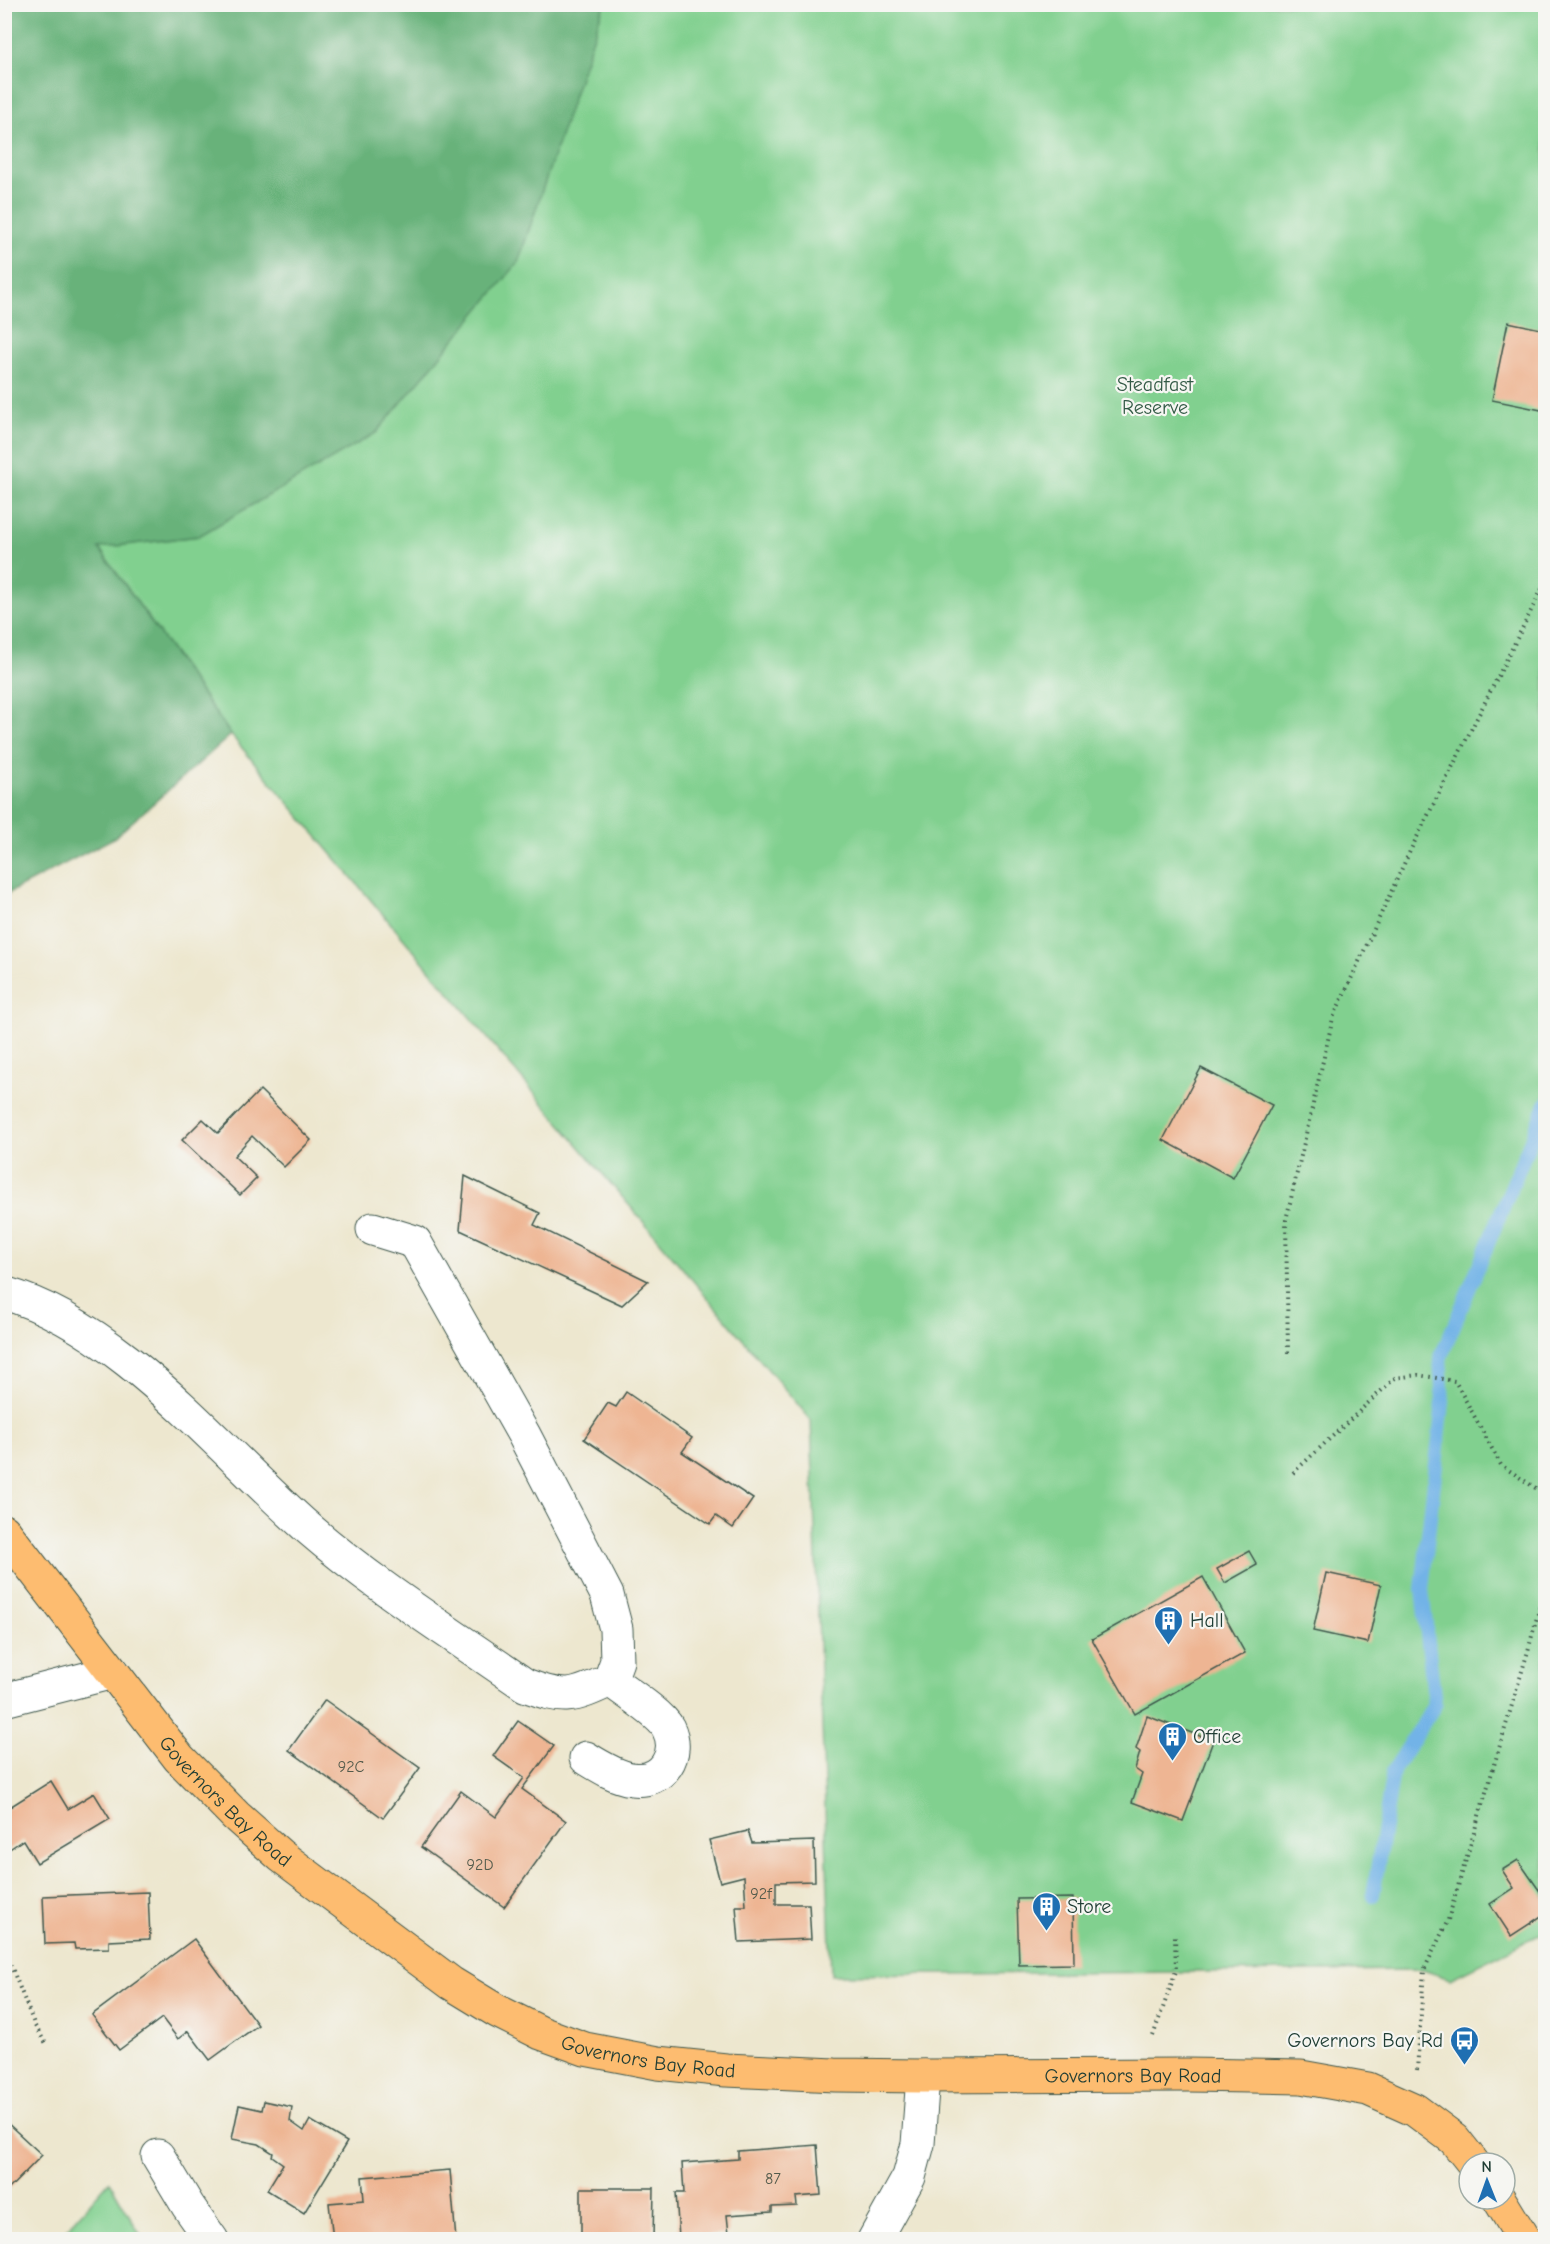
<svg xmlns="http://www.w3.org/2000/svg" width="1550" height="2244" viewBox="0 0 1550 2244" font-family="'Comic Neue',sans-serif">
  <rect width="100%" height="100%" fill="#f6f6f2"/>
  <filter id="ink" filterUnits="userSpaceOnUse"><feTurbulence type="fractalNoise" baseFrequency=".0167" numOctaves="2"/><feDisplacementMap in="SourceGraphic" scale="12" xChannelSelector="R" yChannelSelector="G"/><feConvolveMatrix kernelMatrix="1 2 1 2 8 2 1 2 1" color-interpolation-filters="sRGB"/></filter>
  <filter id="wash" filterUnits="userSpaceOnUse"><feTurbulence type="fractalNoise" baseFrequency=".008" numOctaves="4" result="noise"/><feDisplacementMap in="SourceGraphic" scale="24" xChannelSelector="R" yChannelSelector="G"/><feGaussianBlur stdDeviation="1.35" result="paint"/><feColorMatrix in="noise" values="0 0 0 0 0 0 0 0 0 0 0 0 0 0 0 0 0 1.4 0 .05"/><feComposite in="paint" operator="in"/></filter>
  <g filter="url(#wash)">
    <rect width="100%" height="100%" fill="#ede7cf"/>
    <g fill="#81d08f" stroke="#508662" stroke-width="1.5">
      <path d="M604,5H1545V1932L1450,1979L1423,1970L831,1975L811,1420L231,735L99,548L199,536Z"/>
      <path d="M109,2181L143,2239H58Z"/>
    </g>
    <path fill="#68b27a" stroke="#447857" stroke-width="1.5" d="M5,4L604,5L518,263L376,433L199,536L99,548L231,735L114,838L5,895Z"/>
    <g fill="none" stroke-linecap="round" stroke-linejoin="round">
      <path stroke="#72b3e7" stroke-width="14" d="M1373,1895L1393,1771L1435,1705L1422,1589L1443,1402L1440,1359L1546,1104"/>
    </g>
    <g id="blocks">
      <g fill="#eeb593">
        <path d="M1508,322L1546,330V411L1492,400Z"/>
        <path d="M1201,1068L1272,1105L1233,1178L1163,1140Z"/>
        <path d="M260,1090L311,1140L284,1167L252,1136L234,1156L257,1178L240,1195L182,1140L203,1119L218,1133Z"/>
        <path d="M465,1176L540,1213L534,1225L648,1281L622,1305L460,1230Z"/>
        <path d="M626,1392L692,1438L682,1452L753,1499L733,1528L716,1516L710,1524L584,1439L608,1403L616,1407Z"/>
        <path d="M1249,1551L1257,1565L1225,1583L1217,1569Z"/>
        <path d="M1326,1573L1381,1585L1368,1643L1313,1631Z"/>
        <path d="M1203,1577L1245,1653L1135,1714L1092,1639Z"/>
        <path d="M325,1700L420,1768L383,1818L289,1750Z"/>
        <path d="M1147,1716L1213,1741L1183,1821L1132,1802L1142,1774L1135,1769L1140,1752L1136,1749Z"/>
        <path d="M518,1721L554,1746L522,1789L566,1821L504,1907L421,1847L461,1791L496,1817L524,1778L493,1756Z"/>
        <path d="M51,1781L68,1809L94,1793L110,1819L37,1863L23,1840L5,1852V1810Z"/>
        <path d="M748,1831L752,1843L814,1841L815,1881L776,1882V1904H809L811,1939L739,1942L736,1906H746L744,1876L720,1882L709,1840Z"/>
        <path d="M1518,1860L1546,1900V1913L1511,1936L1490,1904L1514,1888L1502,1870Z"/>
        <path d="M148,1892L150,1939L109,1941V1948L75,1949L74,1943L45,1944L43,1896Z"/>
        <path d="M1073,1898L1074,1964L1019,1965L1017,1899Z"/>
        <path d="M194,1939L258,2025L210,2060L188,2031L178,2039L162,2018L119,2050L92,2015Z"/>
        <path d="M264,2101L292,2107L290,2121L304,2131L310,2120L347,2142L304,2213L267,2190L283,2164L272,2156L273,2153L259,2144L232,2139L239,2105L262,2110Z"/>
        <path d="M4,2120L42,2155L4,2194Z"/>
        <path d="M817,2145L821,2195L796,2197L797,2206L772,2207V2212L727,2215L729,2234L679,2238L676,2193H684L682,2163L738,2159V2151Z"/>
        <path d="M450,2170L456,2240H333L329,2203L364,2200L362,2177Z"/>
        <path d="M581,2188H654L653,2240H581Z"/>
      </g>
    </g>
  </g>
  <g filter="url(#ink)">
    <use href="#blocks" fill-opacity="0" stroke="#3e564b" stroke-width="1.5"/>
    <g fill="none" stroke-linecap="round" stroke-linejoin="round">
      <defs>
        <g id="minor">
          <path d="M4,1293C122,1327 218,1449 308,1528C375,1586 452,1634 525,1685C565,1700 572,1698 610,1680L617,1661L616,1629L607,1595L524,1435L415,1242L373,1229"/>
          <path d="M4,1700L113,1672"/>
          <path d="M586,1758C599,1766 616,1777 632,1779C663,1784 681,1754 668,1728C661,1714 623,1690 610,1680"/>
          <path d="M158,2156L188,2206L212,2240"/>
          <path d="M874,2240L909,2177L918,2144L923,2076"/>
        </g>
        <g id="major">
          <path id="s1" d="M4,1531L179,1758L236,1816L281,1856L451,1983L497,2011L541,2033L585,2049L658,2063L726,2070L835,2075L923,2076L1188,2075L1301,2077L1368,2089L1415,2110L1454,2139L1473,2163"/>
          <path d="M1499,2199L1524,2240"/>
        </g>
      </defs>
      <use href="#minor" stroke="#3e564b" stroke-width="35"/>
      <use href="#major" stroke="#3e564b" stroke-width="35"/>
      <g stroke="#3e564b" stroke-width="4" stroke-dasharray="1.5 4.5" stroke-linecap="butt">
        <path d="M1288,1353L1286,1220L1333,1018L1410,851L1546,581"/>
        <path d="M1293,1473L1395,1378L1418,1375L1455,1381L1501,1465L1546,1495"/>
        <path d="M4,1948L35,2026L47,2045"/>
        <path d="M1153,2036L1176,1971L1175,1936"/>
        <path d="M1417,2070L1424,1970L1448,1920L1528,1651L1546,1583"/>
        <path d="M153,2240L159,2233"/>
      </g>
      <use href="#minor" stroke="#fff" stroke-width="33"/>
      <use href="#major" stroke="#fdbc6f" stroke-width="33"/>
    </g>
  </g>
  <defs>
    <symbol id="building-pin" viewBox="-11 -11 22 30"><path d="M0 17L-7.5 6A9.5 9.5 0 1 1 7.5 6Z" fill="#1f6fb2" stroke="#f6f6f2"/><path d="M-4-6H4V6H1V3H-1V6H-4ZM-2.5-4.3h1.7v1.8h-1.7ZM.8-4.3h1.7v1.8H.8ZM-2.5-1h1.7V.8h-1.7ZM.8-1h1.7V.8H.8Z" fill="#fff"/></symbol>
    <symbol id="bus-pin" viewBox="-11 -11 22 30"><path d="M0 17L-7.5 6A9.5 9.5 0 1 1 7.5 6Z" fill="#1f6fb2" stroke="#f6f6f2"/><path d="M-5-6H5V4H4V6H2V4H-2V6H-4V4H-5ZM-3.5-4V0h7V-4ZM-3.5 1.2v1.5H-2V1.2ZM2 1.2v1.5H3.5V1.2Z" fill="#fff"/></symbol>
  </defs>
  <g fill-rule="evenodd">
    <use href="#building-pin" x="1152" y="1604" width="33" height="45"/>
    <use href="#building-pin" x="1156" y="1720" width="33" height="45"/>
    <use href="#building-pin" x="1030" y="1890" width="33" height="45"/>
    <use href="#bus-pin" x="1448" y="2024" width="33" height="45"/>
  </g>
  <g text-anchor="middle" stroke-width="4.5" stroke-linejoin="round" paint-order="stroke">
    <g font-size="16" fill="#535b4c">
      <text x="351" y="1772">92C</text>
      <text x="480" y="1870">92D</text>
      <text x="761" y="1899">92f</text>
      <text x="773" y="2184">87</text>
    </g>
    <g font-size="20" fill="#335a46" stroke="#f6f6f2">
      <text x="1155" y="391">Steadfast<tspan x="1155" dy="23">Reserve</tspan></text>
    </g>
    <g font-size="20" fill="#1f3d34" stroke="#f6f6f2" text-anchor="start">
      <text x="1190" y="1627">Hall</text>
      <text x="1193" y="1743">Office</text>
      <text x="1067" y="1913">Store</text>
      <text x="1443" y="2047" text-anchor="end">Governors Bay Rd</text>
    </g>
    <g font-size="20" fill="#1f3d34" stroke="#f6f6f2">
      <text dy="7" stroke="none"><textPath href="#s1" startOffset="350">Governors Bay Road</textPath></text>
      <text dy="7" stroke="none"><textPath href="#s1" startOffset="854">Governors Bay Road</textPath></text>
      <text dy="7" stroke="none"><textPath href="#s1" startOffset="1340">Governors Bay Road</textPath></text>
    </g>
  </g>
  <rect width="1550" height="2244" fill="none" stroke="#f6f6f2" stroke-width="24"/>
  <g transform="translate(1487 2181) rotate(359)"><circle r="28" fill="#f6f6f2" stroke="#a0aca6" stroke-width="1.5"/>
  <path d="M0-4.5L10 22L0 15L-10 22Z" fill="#1f6fb2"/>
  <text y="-9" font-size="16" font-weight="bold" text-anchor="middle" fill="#1f3d34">N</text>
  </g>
</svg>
